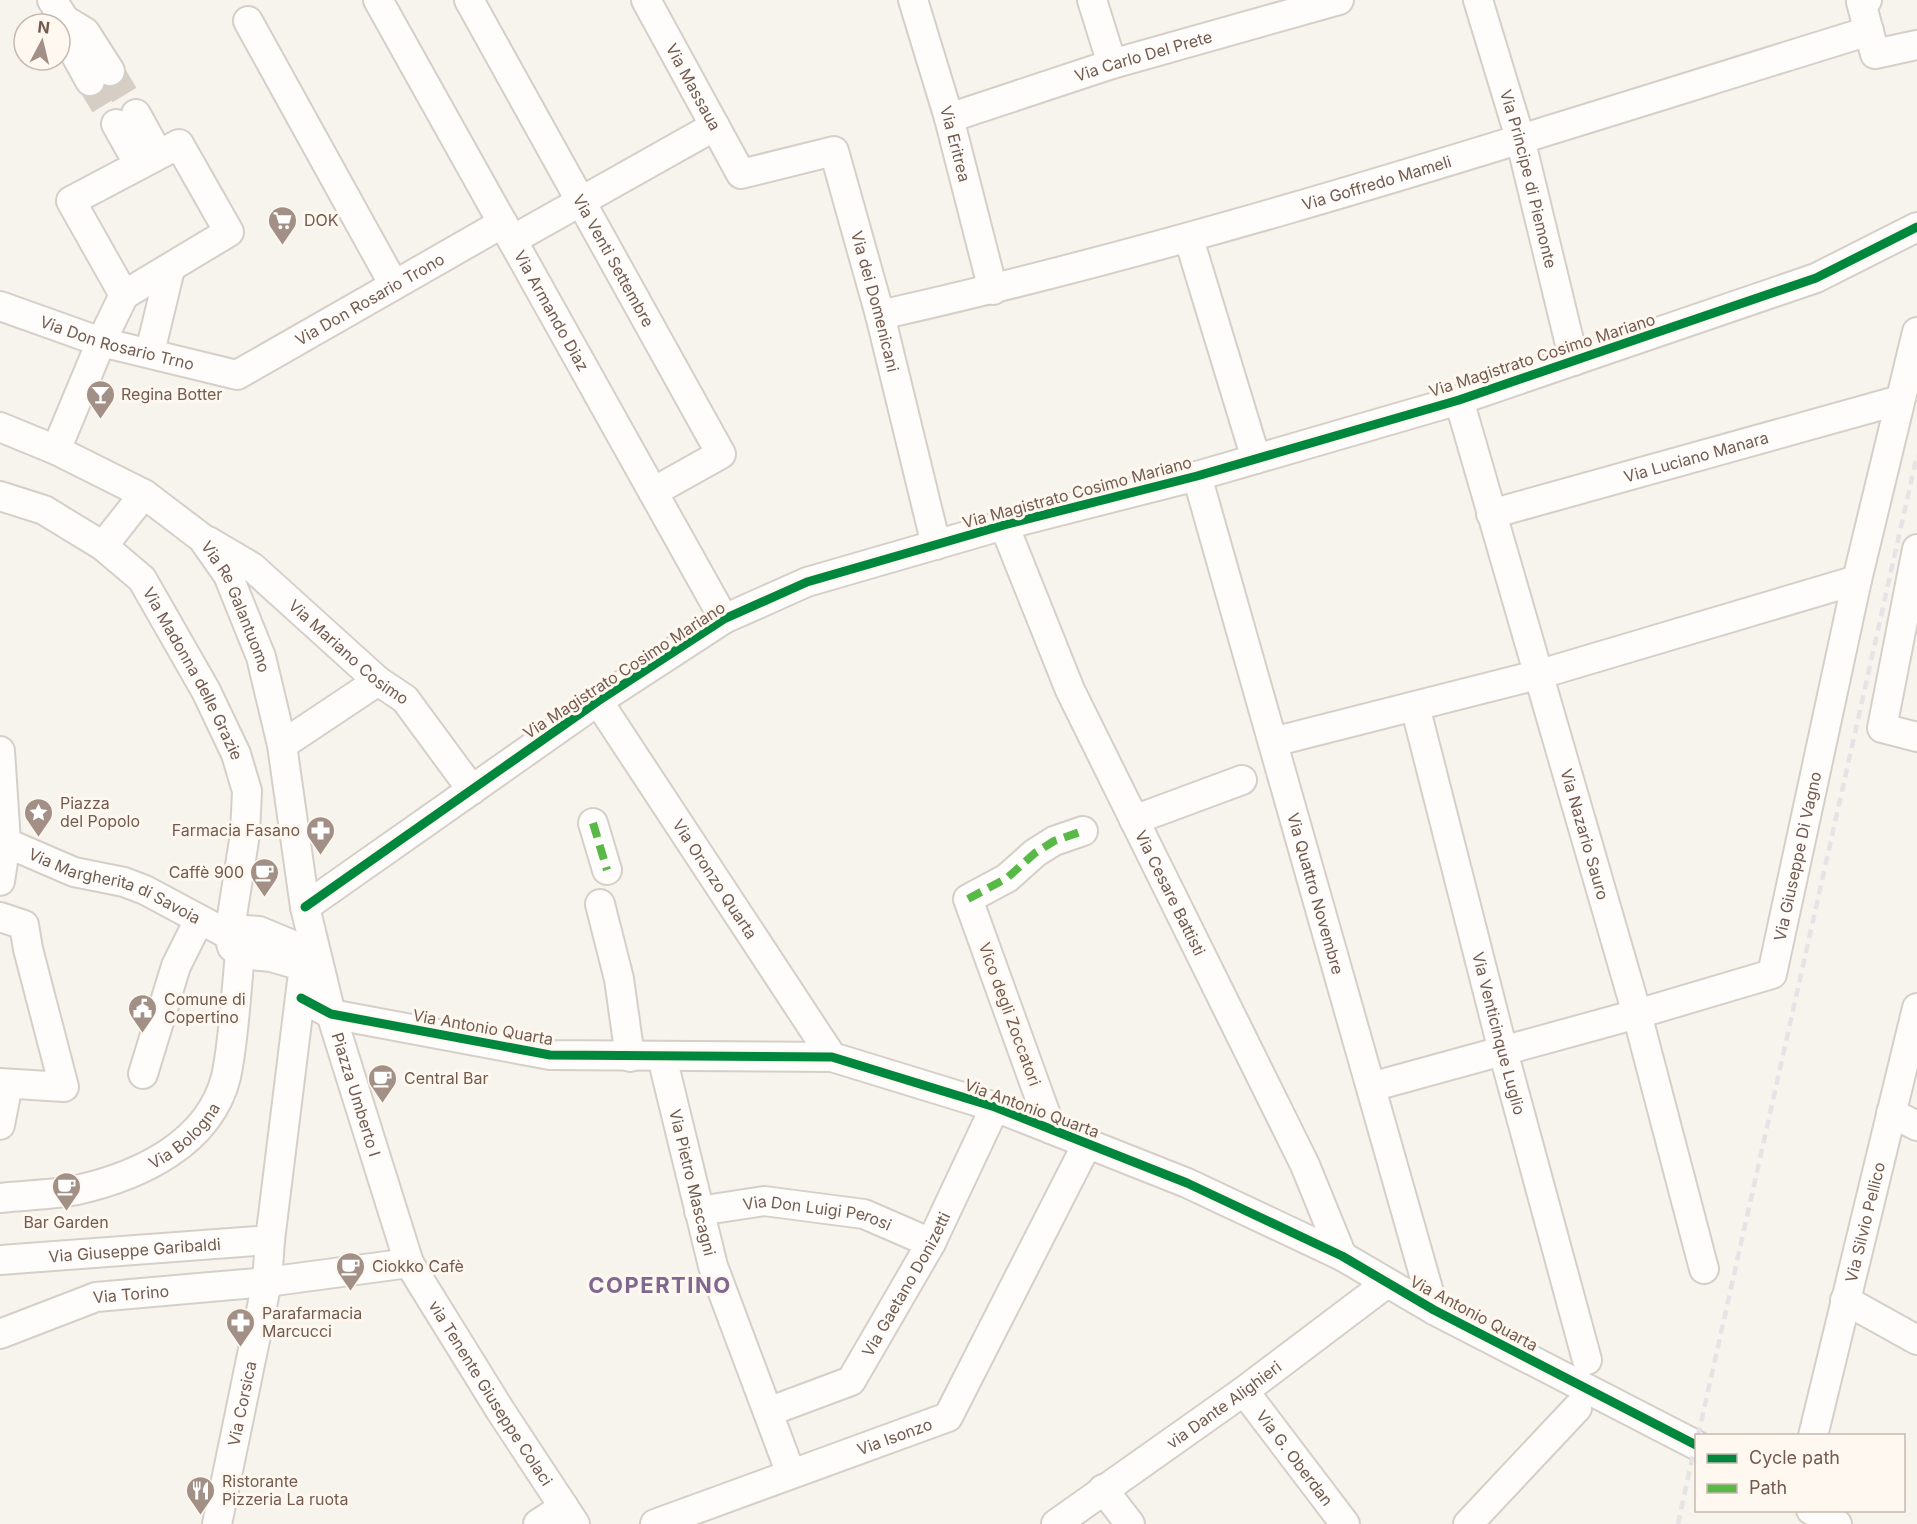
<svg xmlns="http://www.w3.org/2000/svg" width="1917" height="1524" viewBox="0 0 1917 1524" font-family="Inter,sans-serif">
  <rect width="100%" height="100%" fill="#f7f3ed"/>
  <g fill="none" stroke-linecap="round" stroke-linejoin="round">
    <g stroke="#d6cdc5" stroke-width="28" stroke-dasharray="28 14" stroke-linecap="butt">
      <path d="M110,71L136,114"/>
      <path d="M90,81L116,124"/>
    </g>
    <defs>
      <g id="minor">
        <path d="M52,0L65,20L69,43L90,81"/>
        <path id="s1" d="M378,0L724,619"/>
        <path id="s2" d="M469,0L721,454L653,492"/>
        <path id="s3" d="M646,0L741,174L834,151L880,315L936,545"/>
        <path id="s4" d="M913,0L949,118L993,290"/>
        <path d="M1092,0L1112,64"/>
        <path id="s5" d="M1478,0L1520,138L1574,361"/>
        <path d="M1867,0L1861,2L1875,54L1917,45"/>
        <path d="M65,20L85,32L110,71"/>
        <path d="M248,21L394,285"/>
        <path d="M136,114L158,154"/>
        <path id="s6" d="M949,118L1112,64L1339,0"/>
        <path d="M116,124L139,165"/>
        <path d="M179,144L229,232L124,295L71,201Z"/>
        <path d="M1189,239L1256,459"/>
        <path d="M512,240L715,126"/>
        <path id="s7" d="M0,306L101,342L237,375L503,223"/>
        <path id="s8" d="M880,315C1215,240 1541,132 1869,31"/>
        <path d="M150,352L170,269"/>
        <path id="s9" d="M1459,400L1637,1014L1704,1269"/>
        <path id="s10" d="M0,427L56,450L144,494L202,538L228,575L261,657L282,745L305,907L331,1014L409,1263L500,1410L575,1524"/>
        <path d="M56,450L101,342L124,295"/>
        <path id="s11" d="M1197,476L1434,1310"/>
        <path id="s12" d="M0,496L44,510L103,546L142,579L206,691L236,754L247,791L245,834L229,935L232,947L240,954L271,957L302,966"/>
        <path id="s13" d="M1491,514L1900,400"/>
        <path id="s14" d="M1004,525L1070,690L1305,1165L1342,1256"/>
        <path id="s15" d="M208,541L252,567L378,681L405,699L472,790"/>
        <path d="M103,546L144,494"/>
        <path d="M1917,549L1882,728L1917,737"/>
        <path id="s16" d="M598,701L832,1057"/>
        <path id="s17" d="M1415,706L1503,1051L1587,1360"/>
        <path d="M1273,742L1537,675L1857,580"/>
        <path d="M282,745L378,681"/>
        <path d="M0,751L6,842L0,881"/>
        <path d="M1134,820L1242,780"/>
        <path d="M593,823L607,870"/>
        <path id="s18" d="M0,840L74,872L124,882L145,890L229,935L245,930L259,931L307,951"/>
        <path d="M600,904L619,979L630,1057"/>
        <path d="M305,907L598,701L724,619L807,582L1004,525L1197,476L1459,400L1816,278L1917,227"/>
        <path d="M0,917L24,925L28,949L64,1087L0,1083"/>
        <path d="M301,998L331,1014L550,1055L832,1057L995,1107L1187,1183L1342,1256L1434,1310L1696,1445"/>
        <path id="s19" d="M662,1057L713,1266L791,1474"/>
        <path d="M143,1074L176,966L199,920"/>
        <path id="s20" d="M1371,1087L1637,1014L1772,974L1857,580L1917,332"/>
        <path d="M1891,1113L1917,1126"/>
        <path d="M0,1125L8,1084"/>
        <path d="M1051,1129L968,899L1007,878L1035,853L1054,841L1083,831"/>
        <path id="s21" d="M0,1198C25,1195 52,1195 77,1190C139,1176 209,1144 226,1077C234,1040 236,992 240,954"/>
        <path id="s22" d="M699,1211L764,1201L864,1214L931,1243"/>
        <path id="s23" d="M0,1260L270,1240"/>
        <path d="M1845,1300L1917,1340"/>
        <path id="s24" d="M0,1334L96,1297L267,1282L409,1263"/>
        <path id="s25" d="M1244,1391L1345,1524"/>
        <path id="s26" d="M768,1412L851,1381L931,1243L995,1107"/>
        <path id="s27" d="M1813,1436L1917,1008"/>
        <path d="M1103,1489L1130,1524"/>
        <path d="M1811,1510L1837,1524"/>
        <path id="s28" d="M217,1524L267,1282L270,1240L302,981"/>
        <path d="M538,1524L564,1507"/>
        <path id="s29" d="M655,1524L948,1417L1087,1144"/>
        <path id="s30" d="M1056,1524L1244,1391L1387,1283"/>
        <path d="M1468,1524L1577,1408"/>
      </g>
    </defs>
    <use href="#minor" stroke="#d5cfc8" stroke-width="32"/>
    <use href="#minor" stroke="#fefdfc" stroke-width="28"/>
    <g stroke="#e5e3e5" stroke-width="4.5" stroke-dasharray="9 6" stroke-linecap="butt">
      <path d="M1698,1436L1917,455"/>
      <path d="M1678,1524L1696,1441"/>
    </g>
    <g stroke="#58b947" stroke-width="8" stroke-dasharray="15 8" stroke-linecap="butt">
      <path d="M593,823L607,870"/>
      <path d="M968,899L1007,878L1035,853L1054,841L1083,831"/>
    </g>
    <defs>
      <g id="cycleway">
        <path d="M305,907L598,701L724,619L807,582L1004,525L1197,476L1459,400L1816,278L1917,227"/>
        <path d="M301,998L331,1014L550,1055L832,1057L995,1107L1187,1183L1342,1256L1434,1310L1696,1445"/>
      </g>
    </defs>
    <use href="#cycleway" stroke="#fef8f0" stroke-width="13"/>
    <use href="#cycleway" stroke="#00873e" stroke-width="9"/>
  </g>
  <defs>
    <symbol id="supermarket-pin" viewBox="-11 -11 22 30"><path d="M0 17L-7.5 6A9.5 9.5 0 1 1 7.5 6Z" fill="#a29086" stroke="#fef8f0"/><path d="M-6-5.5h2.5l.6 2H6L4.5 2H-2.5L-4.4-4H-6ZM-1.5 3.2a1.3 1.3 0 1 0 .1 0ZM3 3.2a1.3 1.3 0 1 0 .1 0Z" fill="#fff"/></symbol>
    <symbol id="bar-pin" viewBox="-11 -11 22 30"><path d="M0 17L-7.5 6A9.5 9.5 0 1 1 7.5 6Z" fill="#a29086" stroke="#fef8f0"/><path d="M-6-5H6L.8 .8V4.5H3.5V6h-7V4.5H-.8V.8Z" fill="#fff"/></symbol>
    <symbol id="sight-pin" viewBox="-11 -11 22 30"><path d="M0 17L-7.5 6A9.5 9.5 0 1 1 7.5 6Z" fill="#a29086" stroke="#fef8f0"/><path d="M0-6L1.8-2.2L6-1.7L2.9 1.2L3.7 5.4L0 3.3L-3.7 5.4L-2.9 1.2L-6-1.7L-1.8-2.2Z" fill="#fff"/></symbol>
    <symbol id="pharmacy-pin" viewBox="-11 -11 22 30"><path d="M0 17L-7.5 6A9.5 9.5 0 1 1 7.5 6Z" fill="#a29086" stroke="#fef8f0"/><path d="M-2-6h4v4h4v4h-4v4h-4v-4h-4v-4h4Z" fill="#fff"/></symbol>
    <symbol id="cafe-pin" viewBox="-11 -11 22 30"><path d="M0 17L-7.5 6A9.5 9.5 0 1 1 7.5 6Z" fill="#a29086" stroke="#fef8f0"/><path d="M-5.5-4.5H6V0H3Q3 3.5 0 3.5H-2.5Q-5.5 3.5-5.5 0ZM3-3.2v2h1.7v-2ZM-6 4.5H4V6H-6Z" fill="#fff"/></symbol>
    <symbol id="civic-pin" viewBox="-11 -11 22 30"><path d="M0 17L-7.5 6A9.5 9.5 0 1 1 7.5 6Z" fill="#a29086" stroke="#fef8f0"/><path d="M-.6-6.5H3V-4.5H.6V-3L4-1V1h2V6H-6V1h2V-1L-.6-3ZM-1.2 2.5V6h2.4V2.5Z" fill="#fff"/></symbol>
    <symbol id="restaurant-pin" viewBox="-11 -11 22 30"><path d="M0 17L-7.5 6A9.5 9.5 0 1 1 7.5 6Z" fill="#a29086" stroke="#fef8f0"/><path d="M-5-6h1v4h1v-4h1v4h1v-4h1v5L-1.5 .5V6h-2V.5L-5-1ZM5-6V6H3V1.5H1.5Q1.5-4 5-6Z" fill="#fff"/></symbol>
  </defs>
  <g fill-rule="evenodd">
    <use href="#supermarket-pin" x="266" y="204" width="33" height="45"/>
    <use href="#bar-pin" x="84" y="378" width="33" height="45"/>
    <use href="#sight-pin" x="22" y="796" width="33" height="45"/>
    <use href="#pharmacy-pin" x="304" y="814" width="33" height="45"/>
    <use href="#cafe-pin" x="248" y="856" width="33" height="45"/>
    <use href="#civic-pin" x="126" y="992" width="33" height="45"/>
    <use href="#cafe-pin" x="366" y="1062" width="33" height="45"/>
    <use href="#cafe-pin" x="50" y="1170" width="33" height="45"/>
    <use href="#cafe-pin" x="334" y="1250" width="33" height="45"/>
    <use href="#pharmacy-pin" x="224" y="1306" width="33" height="45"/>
    <use href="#restaurant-pin" x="184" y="1474" width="33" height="45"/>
  </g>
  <g text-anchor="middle" stroke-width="6" stroke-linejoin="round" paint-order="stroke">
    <g font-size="16" fill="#745b4e" stroke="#fef8f0">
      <text dy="6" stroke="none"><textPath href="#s6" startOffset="204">Via Carlo Del Prete</textPath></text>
      <text dy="6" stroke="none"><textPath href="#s3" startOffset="99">Via Massaua</textPath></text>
      <text dy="6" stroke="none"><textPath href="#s4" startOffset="150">Via Eritrea</textPath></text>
      <text dy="6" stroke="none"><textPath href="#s5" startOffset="186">Via Principe di Piemonte</textPath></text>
      <text dy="6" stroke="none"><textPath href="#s8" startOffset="514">Via Goffredo Mameli</textPath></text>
      <text dy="6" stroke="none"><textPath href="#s2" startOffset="298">Via Venti Settembre</textPath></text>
      <text dy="6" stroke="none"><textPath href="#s7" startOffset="400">Via Don Rosario Trono</textPath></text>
      <text dy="6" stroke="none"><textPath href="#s3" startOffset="450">Via dei Domenicani</textPath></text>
      <text dy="6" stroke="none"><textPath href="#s1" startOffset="356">Via Armando Diaz</textPath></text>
      <text dy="6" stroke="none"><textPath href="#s7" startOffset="123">Via Don Rosario Trno</textPath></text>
      <text transform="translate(1542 355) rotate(-18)" y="6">Via Magistrato Cosimo Mariano</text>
      <text dy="6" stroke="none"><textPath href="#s13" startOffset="213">Via Luciano Manara</textPath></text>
      <text transform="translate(1077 492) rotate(-15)" y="6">Via Magistrato Cosimo Mariano</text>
      <text dy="6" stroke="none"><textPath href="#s10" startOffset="309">Via Re Galantuomo</textPath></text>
      <text dy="6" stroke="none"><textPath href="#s15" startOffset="180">Via Mariano Cosimo</textPath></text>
      <text transform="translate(624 670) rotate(-33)" y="6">Via Magistrato Cosimo Mariano</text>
      <text dy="6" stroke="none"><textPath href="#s12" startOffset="274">Via Madonna delle Grazie</textPath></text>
      <text dy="6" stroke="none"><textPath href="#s9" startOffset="452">Via Nazario Sauro</textPath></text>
      <text dy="6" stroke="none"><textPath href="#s20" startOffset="537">Via Giuseppe Di Vagno</textPath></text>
      <text dy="6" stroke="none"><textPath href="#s16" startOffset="213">Via Oronzo Quarta</textPath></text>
      <text dy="6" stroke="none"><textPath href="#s18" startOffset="124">Via Margherita di Savoia</textPath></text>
      <text dy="6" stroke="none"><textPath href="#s14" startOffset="404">Via Cesare Battisti</textPath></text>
      <text dy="6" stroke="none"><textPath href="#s11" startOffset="434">Via Quattro Novembre</textPath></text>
      <text transform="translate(1010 1014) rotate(70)" y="6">Vico degli Zoccatori</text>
      <text transform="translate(483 1027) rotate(10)" y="6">Via Antonio Quarta</text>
      <text dy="6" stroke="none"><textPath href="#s17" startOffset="338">Via Venticinque Luglio</textPath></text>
      <text dy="6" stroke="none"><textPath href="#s10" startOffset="814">Piazza Umberto I</textPath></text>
      <text transform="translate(1032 1108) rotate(20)" y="6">Via Antonio Quarta</text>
      <text dy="6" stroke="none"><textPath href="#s21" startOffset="200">Via Bologna</textPath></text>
      <text dy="6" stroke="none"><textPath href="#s19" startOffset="129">Via Pietro Mascagni</textPath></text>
      <text dy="6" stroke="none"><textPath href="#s22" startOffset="120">Via Don Luigi Perosi</textPath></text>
      <text dy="6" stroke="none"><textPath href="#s27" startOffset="220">Via Silvio Pellico</textPath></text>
      <text dy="6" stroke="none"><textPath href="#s23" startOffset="135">Via Giuseppe Garibaldi</textPath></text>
      <text dy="6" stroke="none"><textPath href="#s26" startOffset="200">Via Gaetano Donizetti</textPath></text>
      <text dy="6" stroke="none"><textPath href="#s24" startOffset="138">Via Torino</textPath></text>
      <text transform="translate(1474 1313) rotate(28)" y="6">Via Antonio Quarta</text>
      <text dy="6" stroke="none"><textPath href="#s10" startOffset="1144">via Tenente Giuseppe Colaci</textPath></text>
      <text dy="6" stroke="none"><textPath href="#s28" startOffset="123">Via Corsica</textPath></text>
      <text dy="6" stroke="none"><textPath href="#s30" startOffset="206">via Dante Alighieri</textPath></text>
      <text dy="6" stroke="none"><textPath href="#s29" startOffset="255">Via Isonzo</textPath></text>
      <text dy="6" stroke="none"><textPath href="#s25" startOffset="84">Via G. Oberdan</textPath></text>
    </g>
    <g font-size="16" fill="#745b4e" stroke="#fef8f0" text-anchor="start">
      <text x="304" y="226">DOK</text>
      <text x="121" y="400">Regina Botter</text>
      <text x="60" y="809">Piazza<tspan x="60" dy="18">del Popolo</tspan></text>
      <text x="300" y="836" text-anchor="end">Farmacia Fasano</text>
      <text x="244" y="878" text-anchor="end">Caffè 900</text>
      <text x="164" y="1005">Comune di<tspan x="164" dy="18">Copertino</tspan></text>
      <text x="404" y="1084">Central Bar</text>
      <text x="66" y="1228" text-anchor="middle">Bar Garden</text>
      <text x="372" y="1272">Ciokko Cafè</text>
      <text x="262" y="1319">Parafarmacia<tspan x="262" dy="18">Marcucci</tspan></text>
      <text x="222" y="1487">Ristorante<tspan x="222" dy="18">Pizzeria La ruota</tspan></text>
    </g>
    <g font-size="22" font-weight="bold" letter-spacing="1.5" fill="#816690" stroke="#fef8f0">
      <text x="660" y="1293">COPERTINO</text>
    </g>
  </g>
  <rect x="1695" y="1434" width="210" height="78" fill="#fef8f0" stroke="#c7b9af" stroke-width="1.5"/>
  <rect x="1707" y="1454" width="30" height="9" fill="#00873e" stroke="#c7b9af" stroke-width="1.5"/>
  <text x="1749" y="1464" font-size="18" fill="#745b4e">Cycle path</text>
  <rect x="1707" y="1484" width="30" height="9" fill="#58b947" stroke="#c7b9af" stroke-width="1.5"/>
  <text x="1749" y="1494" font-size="18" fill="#745b4e">Path</text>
  <g transform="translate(42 42) rotate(7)"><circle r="28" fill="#fef8f0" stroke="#c7b9af" stroke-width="1.5"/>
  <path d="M0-4.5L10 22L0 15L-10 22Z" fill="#a29086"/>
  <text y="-9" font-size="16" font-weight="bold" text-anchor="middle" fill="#745b4e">N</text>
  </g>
</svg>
